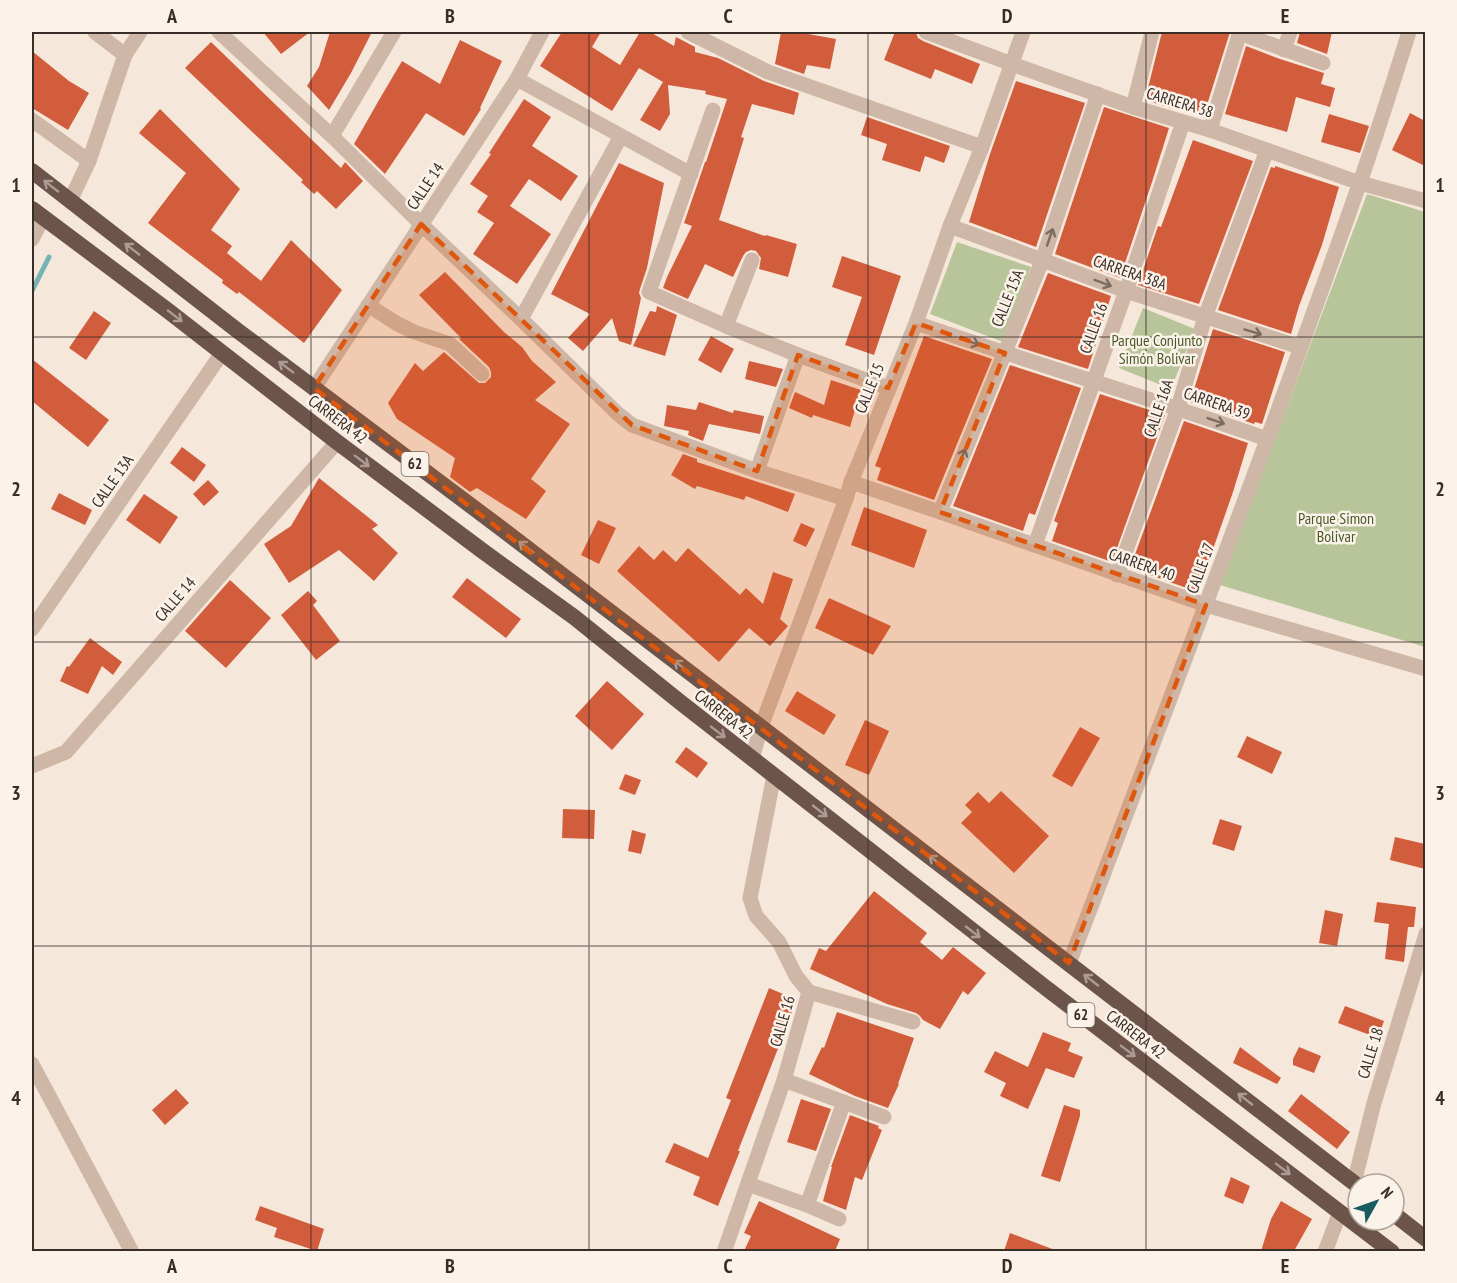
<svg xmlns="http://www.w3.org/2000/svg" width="1457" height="1283" viewBox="0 0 1457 1283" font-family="'PT Sans Narrow',sans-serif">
  <rect width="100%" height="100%" fill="#f5e8db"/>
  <g fill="#b8c59a">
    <path d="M1367,194L1425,212V647L1220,585Z"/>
    <path d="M957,242L1031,267L1003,342L930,314Z"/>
    <path d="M1143,308L1195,329L1171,389L1119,368Z"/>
  </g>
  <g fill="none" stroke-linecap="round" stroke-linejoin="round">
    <path stroke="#77b3b5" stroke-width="5" d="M32,291L49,257"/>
  </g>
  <g fill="#d25d3c">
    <path d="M263,32H310L281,54Z"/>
    <path d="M330,32H372L351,73L329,110L307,86L319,67Z"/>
    <path d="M562,32H601L592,47L620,65L640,32H650L674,46L676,37L695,47V52L718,58L764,81L799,93L794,115L752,104L741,137L744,138L719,220L765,236L766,235L797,244L788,277L759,269L761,258L756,251L751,250L746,252L743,256L733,277L705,264L688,299L663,288L667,277L692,226L684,223L705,162H706L727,99L705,94L706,91L668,85L670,114L660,131L640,120L663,82L639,68L612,111L540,66Z"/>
    <path d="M781,32H797L836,39L830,69L807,65L804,74L775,64Z"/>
    <path d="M895,32H913L916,33L918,38L923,41L980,64L972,84L935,69L931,79L884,60Z"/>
    <path d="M1162,32H1230L1206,108H1205L1203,115L1175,106L1174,109L1145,100Z"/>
    <path d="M1300,32H1332L1327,54L1297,43Z"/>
    <path d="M460,40L502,61L480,108L481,109L464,136L426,113L385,174L354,144L379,100L402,61L440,84Z"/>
    <path d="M211,42L341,168L345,162L363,181L336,209L317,191L314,194L301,182L303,180L185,68Z"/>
    <path d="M1246,46L1280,59L1324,73L1321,84L1335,88L1330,107L1296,97L1287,132L1225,114Z"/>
    <path d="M32,51L69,81L89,93L68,130L32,108Z"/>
    <path d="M1016,81L1085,103L1036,247L969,222L990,154Z"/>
    <path d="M524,99L551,117L532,146L578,176L561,201L529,179L510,206L551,234L517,284L473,254L494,223L477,212L488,196L470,184L491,154L489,153Z"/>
    <path d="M1104,107L1169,128L1153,179L1120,278L1055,254Z"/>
    <path d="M160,109L240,189L211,230L232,246L227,253L261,281L291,240L342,290L304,343L239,292L237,294L222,283L223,280L148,223L186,173L139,133Z"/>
    <path d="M1410,113L1425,121V166L1392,150Z"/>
    <path d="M1329,114L1369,126L1360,153L1321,142Z"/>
    <path d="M867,117L950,146L944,163L925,156L920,172L882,160L887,144L861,135Z"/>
    <path d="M1193,140L1253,161L1199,304L1138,285L1158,226L1161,227Z"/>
    <path d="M619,163L664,183L647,268L640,289L639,293L641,298L631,345L619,341L612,318L583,351L568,338L590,314L551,294Z"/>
    <path d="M1275,166L1339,187L1322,245L1299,306L1291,334L1218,310L1271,167L1275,168Z"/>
    <path d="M842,256L901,276L874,355L845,345L862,297L832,287Z"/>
    <path d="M445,272L504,332L522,347L532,361L556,382L535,400L570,424L531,479L546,491L526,519L477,488L470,492L450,477L455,458L397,419L388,403L415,363L423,371L444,352L479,383H485L491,377V372L489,367L459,339L461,338L419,295Z"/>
    <path d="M1048,273L1111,296L1088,369L1018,347Z"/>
    <path d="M657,306L677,315L665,356L633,346L650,311L656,312Z"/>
    <path d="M94,311L111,323L86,360L69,348Z"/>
    <path d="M1213,329L1285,352L1262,424L1255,422L1254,424L1190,402Z"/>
    <path d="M711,336L734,349L721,373L698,360Z"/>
    <path d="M924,336L992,359L934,500L877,480L881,468L875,466Z"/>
    <path d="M32,359L109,420L88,447L32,401Z"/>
    <path d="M749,361L783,369L776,387L745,379Z"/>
    <path d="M1010,365L1081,388L1035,515L1029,513L1023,531L953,506Z"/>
    <path d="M831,380L861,390L850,427L813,415L812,418L789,408L795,392L824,405Z"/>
    <path d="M1100,394L1165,415L1112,562L1052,541L1058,523L1054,521Z"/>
    <path d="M699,402L733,413L734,410L764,416L760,434L709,424L703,441L688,435L689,431L664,426L667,405L696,410Z"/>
    <path d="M1184,421L1248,443L1233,492L1198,592L1130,568Z"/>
    <path d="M182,447L206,465L194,482L170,463Z"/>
    <path d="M683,454L697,459V462L795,494L788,512L746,496L744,500L697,486L695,489L671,475Z"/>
    <path d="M319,478L378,525L372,529L398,553L374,581L339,550L289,583L264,544L291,526Z"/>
    <path d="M208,480L219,492L204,506L193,494Z"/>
    <path d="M59,493L92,510L85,525L51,509Z"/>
    <path d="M144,494L178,517L160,544L126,520Z"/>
    <path d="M864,507L927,530L914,568L851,545Z"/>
    <path d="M598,520L616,528L599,564L581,555Z"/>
    <path d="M801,523L815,529L806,547L793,541Z"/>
    <path d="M639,546L654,560L663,550L676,562L688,548L740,595L746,588L763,604L773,572L793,579L780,619L788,626L770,646L749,628L719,662L617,571Z"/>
    <path d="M467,578L521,619L506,638L452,597Z"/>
    <path d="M230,580L271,618L226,668L185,631Z"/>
    <path d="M308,591L317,601L313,605L340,641L316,660L281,615Z"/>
    <path d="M829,598L891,626L873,655L815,628Z"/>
    <path d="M90,638L122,662L113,675L102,666L88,694L60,681L67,666L69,667Z"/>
    <path d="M607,681L644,714L612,750L575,716Z"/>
    <path d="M797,691L836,715L824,735L785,711Z"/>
    <path d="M865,720L889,731L869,775L845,765Z"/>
    <path d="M1080,727L1100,738L1072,787L1052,776Z"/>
    <path d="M1247,736L1282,752L1272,774L1237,757Z"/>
    <path d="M686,747L708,763L697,778L675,762Z"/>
    <path d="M625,774L641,780L635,795L619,789Z"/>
    <path d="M1001,791L1049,836L1014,873L961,823L972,812L965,805L978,792L989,803Z"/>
    <path d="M563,809L595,810L594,839L562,838Z"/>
    <path d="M1220,819L1242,826L1234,851L1212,844Z"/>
    <path d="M632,830L646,834L641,854L628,851Z"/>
    <path d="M1395,837L1425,844V869L1390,860Z"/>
    <path d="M874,891L927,933L920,942L942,960L953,947L986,973L968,995L963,991L940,1029L923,1020L920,1016L916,1013L887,1004L810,969L819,948L826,951Z"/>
    <path d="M1377,902L1416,907L1414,927H1408L1404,962L1385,959L1389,924L1374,922Z"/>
    <path d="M1325,910L1343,914L1337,946L1319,943Z"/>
    <path d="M769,988L797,1000L738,1151H740L718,1206L693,1195L700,1177L665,1162L674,1143L708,1158L731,1100L726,1098Z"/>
    <path d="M1345,1006L1384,1021L1378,1038L1338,1023Z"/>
    <path d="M837,1012L914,1038L898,1084H899L888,1108L855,1096L809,1074L822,1047L824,1048Z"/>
    <path d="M1043,1032L1071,1043L1068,1051L1083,1057L1074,1078L1046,1068L1028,1109L1000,1096L1006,1083L984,1072L995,1051L1028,1067Z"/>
    <path d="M1240,1047L1281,1078L1277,1084L1233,1063Z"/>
    <path d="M1299,1047L1321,1056L1314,1073L1293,1065V1059Z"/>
    <path d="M176,1089L189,1103L165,1125L152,1110Z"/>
    <path d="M1301,1094L1350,1132L1337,1149L1288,1111Z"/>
    <path d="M801,1099L831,1109L816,1151L787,1142Z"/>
    <path d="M1064,1105L1080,1110V1116L1060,1182L1041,1176Z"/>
    <path d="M850,1115L879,1126L878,1128L882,1130L862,1180L855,1177L846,1210L823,1201L832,1167H831Z"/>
    <path d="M1231,1177L1250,1186L1243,1204L1224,1196Z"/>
    <path d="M759,1201L840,1239L835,1251H744L751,1236L744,1233Z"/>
    <path d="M1281,1201L1312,1219L1294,1251H1261L1271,1219Z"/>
    <path d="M260,1206L324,1229L317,1251L274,1237L277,1228L255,1220Z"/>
    <path d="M1010,1233L1055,1250L1054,1251H1004Z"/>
  </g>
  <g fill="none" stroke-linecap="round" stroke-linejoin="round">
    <g stroke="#ceb7a6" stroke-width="15">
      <path d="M95,32L125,55"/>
      <path d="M219,32L332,136L421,224L521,319L618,414L632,425L757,471L846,499"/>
      <path d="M688,32L768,72L982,147"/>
      <path d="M926,32L1012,64L1133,107L1210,130L1360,183L1426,201"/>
      <path d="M1239,33L1323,63"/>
      <path d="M1284,50L1290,32"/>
      <path d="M517,79L691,174"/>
      <path d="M1133,107L1152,32"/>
      <path d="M713,110L649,292L726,326L798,355L888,388"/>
      <path d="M32,120L89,161"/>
      <path d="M1210,130L1240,32"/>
      <path d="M332,136L394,32"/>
      <path d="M70,201L89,161L125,55L140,32"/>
      <path d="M950,226L1126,291L1300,347"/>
      <path d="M32,239L43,218"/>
      <path d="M368,305L396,323L414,332L450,344L482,374"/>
      <path d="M521,319L621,136"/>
      <path d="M916,323C1032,363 1150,398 1267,439"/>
      <path d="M726,326L752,260"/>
      <path d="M314,388L517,79L542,32"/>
      <path d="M757,471L798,355"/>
      <path d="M851,482L940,512L1206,605L1426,669"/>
      <path d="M940,512L1042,261L1098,94"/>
      <path d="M1035,545L1126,291L1183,122"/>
      <path d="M1117,575L1178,408L1205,317L1267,150"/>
      <path d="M32,629L222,353"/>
      <path d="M752,759L761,727L846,499L851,482L916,323L950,226L982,147L1023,32"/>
      <path d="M32,766L66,752L337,442"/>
      <path d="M774,775L750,898L756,916L779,942L796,976L809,992"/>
      <path d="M1069,963L1086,920C1179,676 1272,432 1359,185C1377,134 1393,83 1409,32"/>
      <path d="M809,992L913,1022"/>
      <path d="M32,1064L132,1252"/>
      <path d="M784,1080L884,1117"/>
      <path d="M1354,1183L1374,1103L1426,934"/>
      <path d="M748,1184L807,1205L839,1219"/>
      <path d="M807,1205L844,1102"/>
      <path d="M724,1252L784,1080L809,992"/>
      <path d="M1325,1252L1340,1212"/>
    </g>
    <g stroke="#6c544a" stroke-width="16">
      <path d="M32,171L238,331L498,526L761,727L1358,1186"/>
      <path d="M32,209L167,310L337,442L484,552L574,617L680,702L1046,988L1392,1252"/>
      <path d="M1394,1214L1426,1239"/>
    </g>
  </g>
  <defs><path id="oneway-shaft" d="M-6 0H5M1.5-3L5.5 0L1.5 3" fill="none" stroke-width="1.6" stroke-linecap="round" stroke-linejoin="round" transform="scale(1.5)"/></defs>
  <g stroke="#ac9b92">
    <use href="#oneway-shaft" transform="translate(51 186) rotate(-142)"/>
    <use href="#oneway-shaft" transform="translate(132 249) rotate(-142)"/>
    <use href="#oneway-shaft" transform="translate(175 316) rotate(38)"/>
    <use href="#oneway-shaft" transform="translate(286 367) rotate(-143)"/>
    <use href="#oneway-shaft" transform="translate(362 461) rotate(37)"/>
    <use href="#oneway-shaft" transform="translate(526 547) rotate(-143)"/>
    <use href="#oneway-shaft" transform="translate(681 666) rotate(-143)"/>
    <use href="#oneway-shaft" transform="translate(718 732) rotate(38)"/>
    <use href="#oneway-shaft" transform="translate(820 811) rotate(38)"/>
    <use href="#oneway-shaft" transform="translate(936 861) rotate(-143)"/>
    <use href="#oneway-shaft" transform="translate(973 932) rotate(38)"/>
    <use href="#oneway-shaft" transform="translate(1091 980) rotate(-142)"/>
    <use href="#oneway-shaft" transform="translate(1128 1051) rotate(37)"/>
    <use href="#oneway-shaft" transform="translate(1245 1099) rotate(-142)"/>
    <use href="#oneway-shaft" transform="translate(1283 1169) rotate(37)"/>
  </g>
  <g stroke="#7c6b61">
    <use href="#oneway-shaft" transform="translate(1050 237) rotate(-71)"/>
    <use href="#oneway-shaft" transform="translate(1103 283) rotate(20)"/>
    <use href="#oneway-shaft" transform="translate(1253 332) rotate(17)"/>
    <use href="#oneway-shaft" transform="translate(971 342) rotate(19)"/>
    <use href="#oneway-shaft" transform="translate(1216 421) rotate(19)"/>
    <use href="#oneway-shaft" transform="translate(962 457) rotate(-68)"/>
  </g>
  <path fill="#df570d" fill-opacity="0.2" stroke="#df570d" stroke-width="4.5" stroke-dasharray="12 8" stroke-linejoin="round" d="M421,224L632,425L757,471L798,355L888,388L916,323L1005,353L940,512L1206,605L1069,963L314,388Z"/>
  <path fill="none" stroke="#392d28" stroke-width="1.5" stroke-opacity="0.55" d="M311,32V1252M589,32V1252M868,32V1252M1146,32V1252M32,337H1426M32,642H1426M32,946H1426"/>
  <g text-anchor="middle" stroke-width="5" stroke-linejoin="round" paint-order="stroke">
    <g fill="#fbf2e9" stroke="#736862" stroke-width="1.5">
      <rect x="401.5" y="452" width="27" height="24" rx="4.5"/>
      <rect x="1067.5" y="1003" width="27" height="24" rx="4.5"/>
    </g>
    <g font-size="15" font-weight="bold" fill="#392d28">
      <text x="415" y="469">62</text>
      <text x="1081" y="1020">62</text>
    </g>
    <g font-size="16" fill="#392d28" stroke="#fbf2e9">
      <text transform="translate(1180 102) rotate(17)" y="6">CARRERA 38</text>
      <text transform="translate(425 186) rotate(-56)" y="6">CALLE 14</text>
      <text transform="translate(1130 272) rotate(19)" y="6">CARRERA 38A</text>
      <text transform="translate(1007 298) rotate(-68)" y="6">CALLE 15A</text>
      <text transform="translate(1093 328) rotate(-70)" y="6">CALLE 16</text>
      <text transform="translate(869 388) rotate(-68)" y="6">CALLE 15</text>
      <text transform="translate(1217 403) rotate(19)" y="6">CARRERA 39</text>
      <text transform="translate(1158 408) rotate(-71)" y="6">CALLE 16A</text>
      <text transform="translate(338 419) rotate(37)" y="6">CARRERA 42</text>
      <text transform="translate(112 481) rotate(-55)" y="6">CALLE 13A</text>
      <text transform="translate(1142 564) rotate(19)" y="6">CARRERA 40</text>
      <text transform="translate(1200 568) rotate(-70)" y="6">CALLE 17</text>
      <text transform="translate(175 599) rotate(-49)" y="6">CALLE 14</text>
      <text transform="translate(724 714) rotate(38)" y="6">CARRERA 42</text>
      <text transform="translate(782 1021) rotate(-74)" y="6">CALLE 16</text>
      <text transform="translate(1136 1034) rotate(37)" y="6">CARRERA 42</text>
      <text transform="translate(1370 1053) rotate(-73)" y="6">CALLE 18</text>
    </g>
    <g font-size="16" fill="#495a29" stroke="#fbf2e9">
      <text x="1157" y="346">Parque Conjunto<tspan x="1157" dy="18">Simón Bolivar</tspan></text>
      <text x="1336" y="524">Parque Simon<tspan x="1336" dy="18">Bolivar</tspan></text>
    </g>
  </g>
  <rect width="1457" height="1283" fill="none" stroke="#fbf2e9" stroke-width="66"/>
  <g transform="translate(1376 1202) rotate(50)"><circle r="28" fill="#fbf2e9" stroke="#ada39c" stroke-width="1.5"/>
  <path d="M0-4.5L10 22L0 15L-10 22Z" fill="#185c60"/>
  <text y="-9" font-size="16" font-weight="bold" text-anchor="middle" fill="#392d28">N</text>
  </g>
  <rect x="33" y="33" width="1391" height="1217" fill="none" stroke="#392d28" stroke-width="2"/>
  <g font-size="20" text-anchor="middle" font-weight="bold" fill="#392d28">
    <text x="172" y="23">A</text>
    <text x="450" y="23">B</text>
    <text x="728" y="23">C</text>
    <text x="1007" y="23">D</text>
    <text x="1285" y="23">E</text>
    <text x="16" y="192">1</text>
    <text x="1440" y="192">1</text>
    <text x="16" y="496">2</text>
    <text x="1440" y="496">2</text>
    <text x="16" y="800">3</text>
    <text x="1440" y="800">3</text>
    <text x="16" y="1105">4</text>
    <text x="1440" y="1105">4</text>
    <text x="172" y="1273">A</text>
    <text x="450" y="1273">B</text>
    <text x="728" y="1273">C</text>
    <text x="1007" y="1273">D</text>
    <text x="1285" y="1273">E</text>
  </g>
</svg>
